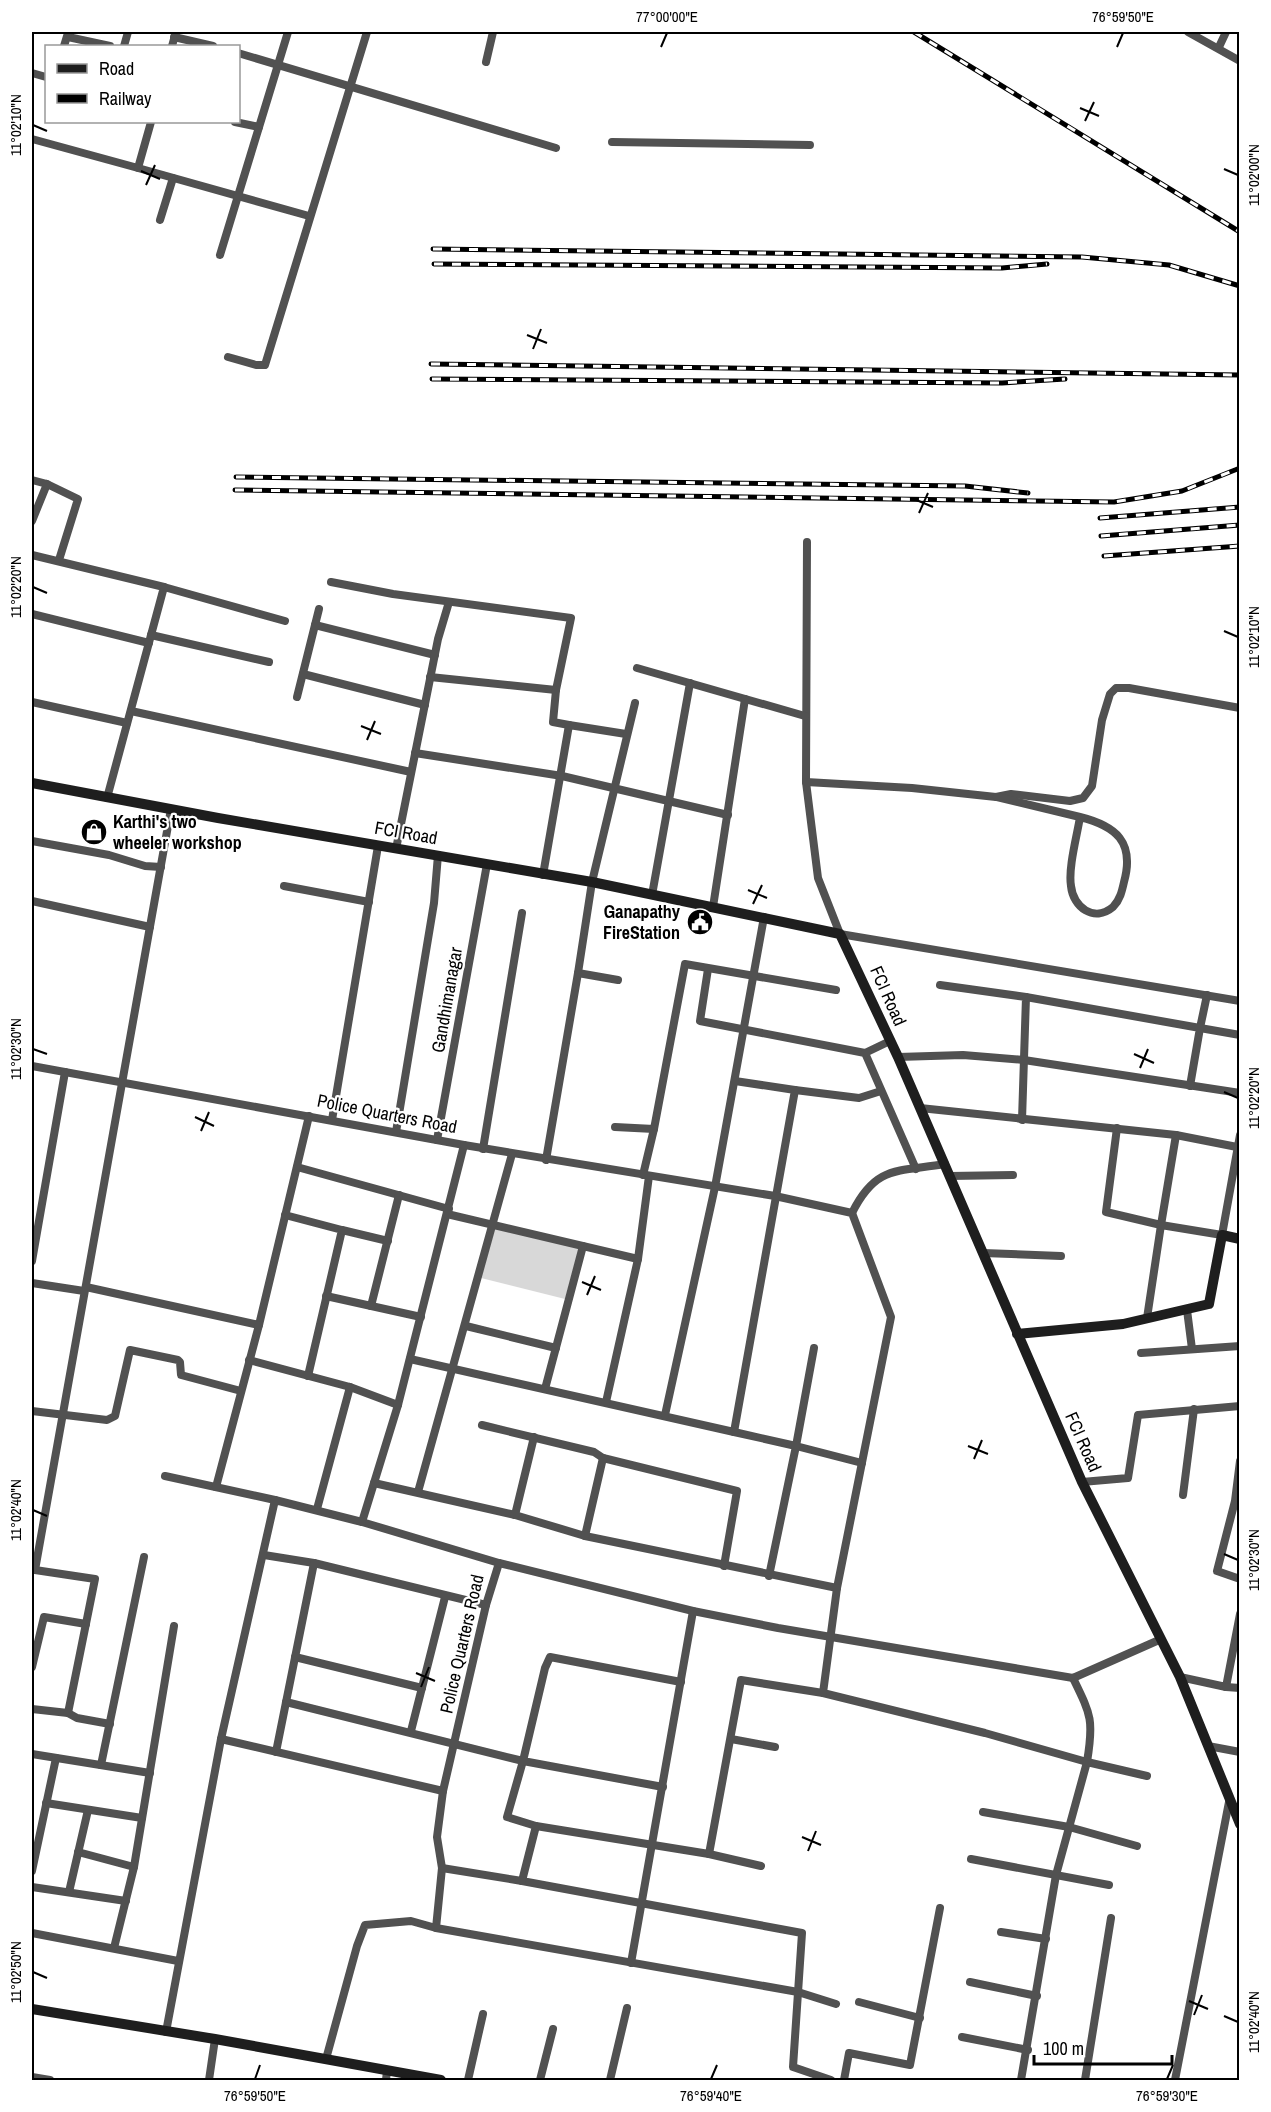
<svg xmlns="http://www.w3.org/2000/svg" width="1271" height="2112" viewBox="0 0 1271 2112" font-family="'Archivo Narrow',sans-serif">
  <rect width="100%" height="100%" fill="#fff"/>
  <path fill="#d8d8d8" d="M495,1228L579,1248L565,1299L481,1278Z"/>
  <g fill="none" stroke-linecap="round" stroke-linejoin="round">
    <g stroke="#515151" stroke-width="8">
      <path d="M1188,32L1240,61"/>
      <path d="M68,37L110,46"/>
      <path d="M174,37L213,46"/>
      <path d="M64,46L68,33"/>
      <path d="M124,46L128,32"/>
      <path d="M172,46L176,32"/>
      <path d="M1219,47L1226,32"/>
      <path d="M238,53L556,148"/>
      <path d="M486,62L493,32"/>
      <path d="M32,73L46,77"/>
      <path d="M235,122L259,127"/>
      <path d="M32,139L138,168L151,122"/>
      <path d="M612,142L810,145"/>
      <path d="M138,168L309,216"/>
      <path d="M160,220L173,178"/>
      <path d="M220,255L288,32"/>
      <path d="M228,357L256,365H265L367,32"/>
      <path d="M32,480L47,484L32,521"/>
      <path d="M47,484L78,499L59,560"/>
      <path d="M807,542L806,782L818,878L840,934L1240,1001"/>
      <path d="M32,555L164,587L107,798"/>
      <path d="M331,582L393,594L571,618L556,690L430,677"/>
      <path d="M164,587L285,621"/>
      <path d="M32,614L149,643"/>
      <path d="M315,625L435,655"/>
      <path d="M151,635L269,662"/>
      <path d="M637,668L805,716"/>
      <path d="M303,674L425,705"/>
      <path d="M556,690L553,722L569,725"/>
      <path d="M297,697L319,609"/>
      <path d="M32,702L127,723"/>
      <path d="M131,711L411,772"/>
      <path d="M415,753L562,776L728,815"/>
      <path d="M806,782L912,788L996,797L1011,794L1070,801L1083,798L1092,786L1102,720L1110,694L1116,688H1129L1240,708"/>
      <path d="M997,797L1080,817C1116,826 1135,842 1124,882C1122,891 1120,900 1113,907C1094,923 1073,907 1071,886C1068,868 1077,836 1080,817"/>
      <path d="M32,841L109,855L145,866L161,867"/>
      <path d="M396,849L438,639L449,602"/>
      <path d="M543,875L569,725L626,734"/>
      <path d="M284,886L369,902"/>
      <path d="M652,895L690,683"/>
      <path d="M32,901L150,927"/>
      <path d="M713,907L745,699"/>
      <path d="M708,969L700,1021L865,1053L916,1169"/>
      <path d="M618,980L578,973L592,882L635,703"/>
      <path d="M940,985L1026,997L1022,1120"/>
      <path d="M1207,995L1200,1028L1240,1035"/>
      <path d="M1026,997L1200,1028L1190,1086"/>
      <path d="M865,1053L890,1041"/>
      <path d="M898,1057L963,1055L1024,1060L1240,1093"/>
      <path d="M32,1066L464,1145L398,1405L362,1522L499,1563L486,1605L443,1791L221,1739"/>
      <path d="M795,1090L859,1098L881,1091"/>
      <path d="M920,1108L1176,1135L1237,1147"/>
      <path d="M332,1120L378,846"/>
      <path d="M615,1127L654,1129L685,964L836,990"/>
      <path d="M1117,1128L1106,1212L1161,1225L1176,1135"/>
      <path d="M396,1132L434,903L438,855"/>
      <path d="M437,1140L487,864"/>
      <path d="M483,1149L522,913"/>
      <path d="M546,1160L578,973"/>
      <path d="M297,1167L449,1209"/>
      <path d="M643,1175L654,1129"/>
      <path d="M950,1176L1013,1175"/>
      <path d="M852,1213C876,1165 897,1172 945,1164"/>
      <path d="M447,1214L638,1259"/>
      <path d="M285,1215L342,1230L308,1376"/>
      <path d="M342,1230L388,1241"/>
      <path d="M983,1253L1061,1256"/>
      <path d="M32,1261L65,1072"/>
      <path d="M32,1283L84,1291"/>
      <path d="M86,1287L259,1325L309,1116"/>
      <path d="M326,1296L421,1317"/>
      <path d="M371,1306L399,1195"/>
      <path d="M1187,1310L1192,1349"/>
      <path d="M1147,1318L1161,1225L1222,1235L1240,1135"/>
      <path d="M466,1326L556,1348"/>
      <path d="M814,1348L796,1446L862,1463"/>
      <path d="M1141,1353L1240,1346"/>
      <path d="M410,1359L734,1432L795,1090L735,1081"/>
      <path d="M249,1360L350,1387L317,1509"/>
      <path d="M350,1387L398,1405"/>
      <path d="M545,1389L583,1246"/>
      <path d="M606,1402L638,1259L649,1176"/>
      <path d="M32,1411L107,1420L115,1416L130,1350L178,1360L180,1362L181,1375L241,1391"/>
      <path d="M665,1415L715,1187L764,917"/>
      <path d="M482,1425L594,1452L603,1458L737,1491L724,1566"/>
      <path d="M734,1432L796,1446L769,1576"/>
      <path d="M1240,1461L1235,1501L1217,1571L1240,1579"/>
      <path d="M165,1476L275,1500"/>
      <path d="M1082,1482L1128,1478L1138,1415L1240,1406"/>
      <path d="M374,1483L515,1515L585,1536L837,1588L891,1317L852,1213L775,1196L464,1145"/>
      <path d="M216,1487L259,1325"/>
      <path d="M418,1492L512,1154"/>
      <path d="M1183,1495L1194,1409"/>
      <path d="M515,1515L534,1437"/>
      <path d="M585,1536L603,1458"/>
      <path d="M264,1555L314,1563"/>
      <path d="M499,1563L693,1611L778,1628L1073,1678L1159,1640"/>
      <path d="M32,1570H35L171,809"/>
      <path d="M837,1588L823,1693L985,1733L1087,1762C1094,1720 1091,1715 1073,1678"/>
      <path d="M295,1657L422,1688"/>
      <path d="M32,1667L44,1617L86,1624"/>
      <path d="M1180,1677L1226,1687L1240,1614"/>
      <path d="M1226,1687L1240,1688"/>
      <path d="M286,1702L523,1761L507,1817L536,1826L522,1881L802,1933L793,2067L831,2080"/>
      <path d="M32,1709L68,1713L95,1579L35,1570"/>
      <path d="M68,1713L77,1718L110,1724"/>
      <path d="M411,1731L445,1597"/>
      <path d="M731,1739L775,1747"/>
      <path d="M1208,1746L1240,1752"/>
      <path d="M276,1752L314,1563L486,1605"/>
      <path d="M32,1754L150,1773"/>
      <path d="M101,1765L144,1557"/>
      <path d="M663,1787L523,1761L545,1668L550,1657L681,1682"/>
      <path d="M443,1791L437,1837L442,1868L436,1928L798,1992L836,2004"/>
      <path d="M46,1803L142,1818"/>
      <path d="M983,1812L1069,1827L1137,1846"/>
      <path d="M536,1826L709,1854L741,1680L823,1693"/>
      <path d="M78,1852L134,1867"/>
      <path d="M709,1854L761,1866"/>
      <path d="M971,1859L1109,1885"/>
      <path d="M442,1868L522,1881"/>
      <path d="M32,1871L56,1758"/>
      <path d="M32,1887L126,1901"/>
      <path d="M69,1892L88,1810"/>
      <path d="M1001,1932L1046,1939"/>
      <path d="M32,1933L178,1961"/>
      <path d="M114,1948L134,1867L174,1626"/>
      <path d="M631,1963L693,1611"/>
      <path d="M970,1982L1037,1996"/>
      <path d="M859,2002L920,2018"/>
      <path d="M166,2032L221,1739L275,1500L362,1522"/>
      <path d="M962,2037L1028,2050"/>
      <path d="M326,2059L357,1946L365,1925L411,1921L436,1928"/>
      <path d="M32,2077L50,2080"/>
      <path d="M209,2080L215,2039"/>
      <path d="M386,2080L387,2071"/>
      <path d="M468,2080L483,2014"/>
      <path d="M540,2080L553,2029"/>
      <path d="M610,2080L627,2008"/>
      <path d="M844,2080L849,2053L910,2065L940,1908"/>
      <path d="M1021,2080L1056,1875L1087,1762L1147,1776"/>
      <path d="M1085,2080L1111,1918"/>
      <path d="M1175,2080L1229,1802"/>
    </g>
    <g stroke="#1e1e1e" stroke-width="10">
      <path d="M32,783L218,818L592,882L840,934L898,1057L1082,1482L1180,1677L1240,1824"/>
      <path d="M1017,1334L1123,1324L1209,1304L1222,1235L1240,1239"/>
      <path d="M32,2009L215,2039L441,2080"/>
    </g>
    <defs>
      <g id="rail">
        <path d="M914,32L1240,232"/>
        <path d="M433,249L1082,257L1169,265L1240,286"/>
        <path d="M434,264L1002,268L1047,264"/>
        <path d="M431,364L1240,375"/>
        <path d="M432,379L1002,383L1065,379"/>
        <path d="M236,477L965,486L1028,493"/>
        <path d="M235,490L1114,502L1182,491L1240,468"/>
        <path d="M1100,518L1240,507"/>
        <path d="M1101,536L1240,525"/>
        <path d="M1104,556L1240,546"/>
      </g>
    </defs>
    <use href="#rail" stroke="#000" stroke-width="5"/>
    <use href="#rail" stroke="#fff" stroke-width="3" stroke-dasharray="9" stroke-linecap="butt"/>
  </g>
  <path fill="none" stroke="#000" stroke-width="2" d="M661,47L667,33M1117,47L1123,33M1080,108L1099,116M1085,121L1094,102M33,125L47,131M1224,169L1238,175M141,171L160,179M146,185L155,165M527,335L547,343M533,349L541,329M914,499L933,507M919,513L928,493M33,587L47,593M1224,631L1238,637M361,726L381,734M367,740L375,721M748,890L767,898M753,904L762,885M33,1049L47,1054M1134,1054L1154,1063M1140,1068L1148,1049M1224,1092L1238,1098M195,1117L214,1126M201,1131L209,1112M582,1282L601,1290M587,1295L595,1276M968,1446L988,1454M974,1459L982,1440M33,1510L47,1516M1224,1554L1238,1560M416,1673L435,1681M421,1687L429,1667M802,1837L821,1845M808,1851L816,1831M33,1972L47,1978M1189,2001L1208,2009M1194,2015L1202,1995M1224,2016L1238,2022M255,2079L260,2065M711,2079L717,2065M1167,2079L1173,2065"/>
  <defs>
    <symbol id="shop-disc" viewBox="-11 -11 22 22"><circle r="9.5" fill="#000" stroke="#fff"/><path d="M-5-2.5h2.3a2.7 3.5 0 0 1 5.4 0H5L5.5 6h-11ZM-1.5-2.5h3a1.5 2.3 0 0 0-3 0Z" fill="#fff"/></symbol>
    <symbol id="civic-disc" viewBox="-11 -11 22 22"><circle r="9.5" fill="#000" stroke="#fff"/><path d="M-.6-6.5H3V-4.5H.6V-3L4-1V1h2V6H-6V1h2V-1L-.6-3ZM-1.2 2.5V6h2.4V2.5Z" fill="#fff"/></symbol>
  </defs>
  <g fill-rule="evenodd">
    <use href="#shop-disc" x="79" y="817" width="30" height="30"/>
    <use href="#civic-disc" x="685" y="907" width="30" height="30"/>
  </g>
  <g text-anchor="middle" stroke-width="4.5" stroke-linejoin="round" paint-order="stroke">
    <g font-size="18" font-weight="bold" fill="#000" stroke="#fff" text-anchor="start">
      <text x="113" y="828">Karthi's two<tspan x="113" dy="21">wheeler workshop</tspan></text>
      <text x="680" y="918" text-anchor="end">Ganapathy<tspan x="680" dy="21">FireStation</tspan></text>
    </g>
    <g font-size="18" fill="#000" stroke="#fff">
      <text transform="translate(406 833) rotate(10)" y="6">FCI Road</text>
      <text transform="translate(888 996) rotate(66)" y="6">FCI Road</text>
      <text transform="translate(447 1000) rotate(-80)" y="6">Gandhimanagar</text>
      <text transform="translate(387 1114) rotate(11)" y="6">Police Quarters Road</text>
      <text transform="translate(1083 1442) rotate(66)" y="6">FCI Road</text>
      <text transform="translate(462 1644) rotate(-77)" y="6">Police Quarters Road</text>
    </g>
  </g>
  <rect width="1271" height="2112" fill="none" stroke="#ffffff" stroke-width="66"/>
  <rect x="45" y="45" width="195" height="78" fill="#ffffff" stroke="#999999" stroke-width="1.5"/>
  <rect x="57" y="64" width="30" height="9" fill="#1e1e1e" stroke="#999999" stroke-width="1.5"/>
  <text x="99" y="75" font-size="18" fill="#000000">Road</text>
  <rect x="57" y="94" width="30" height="9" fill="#000000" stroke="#999999" stroke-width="1.5"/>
  <text x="99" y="105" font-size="18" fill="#000000">Railway</text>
  <path d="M1034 2055v9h138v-9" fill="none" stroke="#000000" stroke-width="3"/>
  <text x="1043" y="2055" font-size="18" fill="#000000" stroke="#ffffff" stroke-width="4.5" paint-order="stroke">100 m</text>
  <rect x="33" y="33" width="1205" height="2046" fill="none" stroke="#000" stroke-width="2"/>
  <g font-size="15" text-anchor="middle" fill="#000">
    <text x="667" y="22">77°00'00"E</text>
    <text x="1123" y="22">76°59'50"E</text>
    <text transform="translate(16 125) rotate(-90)" y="5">11°02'10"N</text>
    <text transform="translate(1254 175) rotate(-90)" y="5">11°02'00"N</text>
    <text transform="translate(16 587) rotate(-90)" y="5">11°02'20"N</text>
    <text transform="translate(1254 637) rotate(-90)" y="5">11°02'10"N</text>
    <text transform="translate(16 1049) rotate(-90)" y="5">11°02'30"N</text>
    <text transform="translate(1254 1098) rotate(-90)" y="5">11°02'20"N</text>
    <text transform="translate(16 1510) rotate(-90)" y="5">11°02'40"N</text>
    <text transform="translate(1254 1560) rotate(-90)" y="5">11°02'30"N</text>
    <text transform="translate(16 1972) rotate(-90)" y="5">11°02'50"N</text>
    <text transform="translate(1254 2022) rotate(-90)" y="5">11°02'40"N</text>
    <text x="255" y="2101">76°59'50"E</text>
    <text x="711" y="2101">76°59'40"E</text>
    <text x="1167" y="2101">76°59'30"E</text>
  </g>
</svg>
